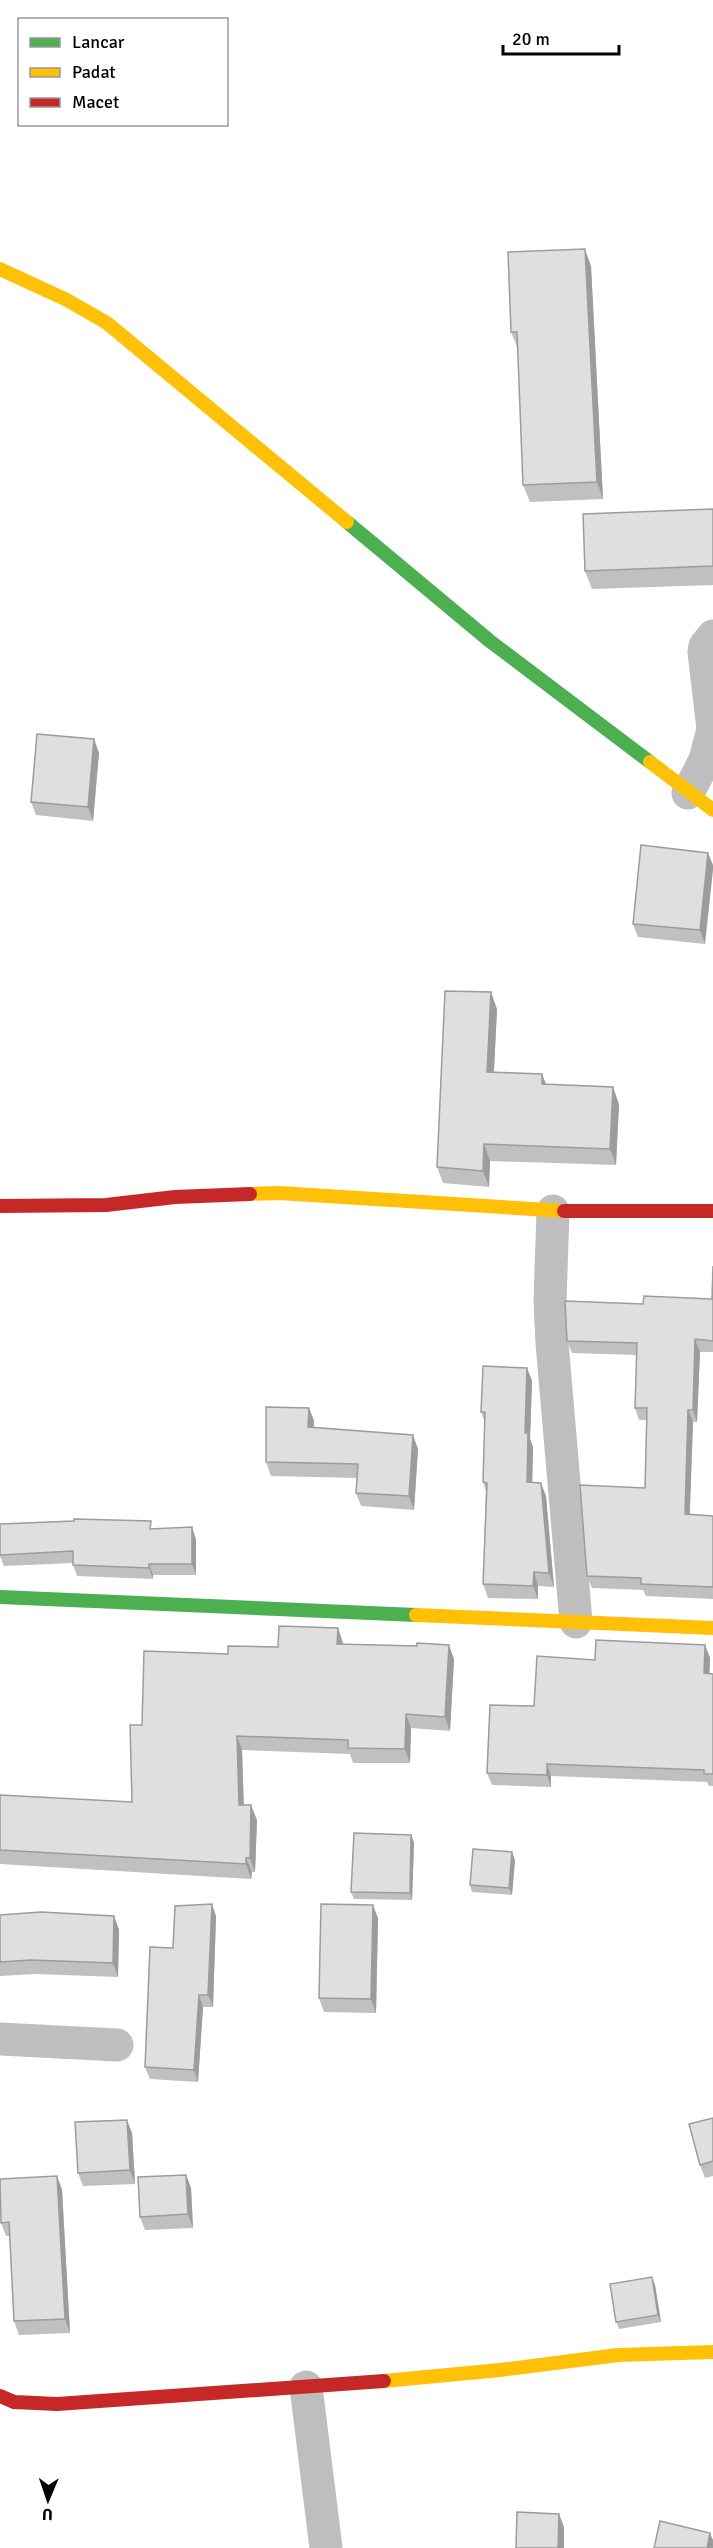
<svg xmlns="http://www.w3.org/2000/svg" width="713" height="2548" viewBox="0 0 713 2548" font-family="Signika,sans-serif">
  <rect width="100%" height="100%" fill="#fff"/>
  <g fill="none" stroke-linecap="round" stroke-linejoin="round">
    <g stroke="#bebebe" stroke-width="33">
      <path d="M688,793L705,760L713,729L704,652L705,646L713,636"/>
      <path d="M553,1211L550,1301L552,1343L576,1622"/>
      <path d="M0,2039L117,2045"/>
      <path d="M306,2387L326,2548"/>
    </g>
    <g stroke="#4caf50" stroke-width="14">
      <path d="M347,522L491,642L650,762"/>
      <path d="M0,1597L416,1615"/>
    </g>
    <g stroke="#ffc107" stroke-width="14">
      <path d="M0,269L67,300L107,323L347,522"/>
      <path d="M650,762L713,810"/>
      <path d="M250,1194L279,1193L564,1211"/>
      <path d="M416,1615L713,1628"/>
      <path d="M384,2381L500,2370L618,2355L713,2352"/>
    </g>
    <g stroke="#c62828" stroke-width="14">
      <path d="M0,1206L106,1205L175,1197L250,1194"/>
      <path d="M564,1211H713"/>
      <path d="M0,2396L14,2402L57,2404L384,2381"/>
    </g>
  </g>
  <g fill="#c0c0c0">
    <path d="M591,266L603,499L530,502L523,485L518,349L511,332Z"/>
    <path d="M713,509V585L592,589L585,571Z"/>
    <path d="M99,753L93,821L36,815L31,802Z"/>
    <path d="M708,853L705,944L638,937L633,924Z"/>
    <path d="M497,1009L494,1072L542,1074L546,1084L619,1104L616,1165L490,1161L489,1187L443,1183L437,1167Z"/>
    <path d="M713,1266V1352H700L697,1422H693L690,1514L713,1516V1599L646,1596L643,1590L592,1588L587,1576L645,1488L647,1420H639L635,1408L637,1355L572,1353L567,1341L643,1304L712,1299Z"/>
    <path d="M527,1368L532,1381L530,1439L533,1447L532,1482L546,1496L554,1587L538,1586V1599L488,1598L483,1584L486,1492L483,1482L485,1423L481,1412Z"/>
    <path d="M309,1408L314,1421L313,1428L418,1449L414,1510L361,1506L356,1493L357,1478L271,1476L266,1462Z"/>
    <path d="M0,1524L153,1529L196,1539V1575H153V1579L77,1576L73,1565V1563L4,1566L0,1556Z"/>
    <path d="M338,1628L343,1644L454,1659L450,1731L411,1728L410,1763H353L350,1754L242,1750L244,1805L257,1820L255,1872H252L251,1879L0,1864V1795L132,1802L142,1725L228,1654L278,1647Z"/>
    <path d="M705,1645L710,1658L709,1674H713V1786H709L707,1782L551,1776V1787L492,1785L487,1773L534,1706L595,1660Z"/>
    <path d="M414,1842L412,1900L354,1899L351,1892Z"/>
    <path d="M515,1860L512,1895L472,1892L470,1885Z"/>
    <path d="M0,1915L114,1916L119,1930L118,1977L36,1974L0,1976Z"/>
    <path d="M216,1916L213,2007H203L198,2082L150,2079L145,2067L173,1948Z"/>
    <path d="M378,1918L376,2013L324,2012L319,1998Z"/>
    <path d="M713,2118V2176L705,2178L700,2165Z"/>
    <path d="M132,2133L135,2184L83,2186L78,2173Z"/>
    <path d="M186,2175L191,2188L193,2228L145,2230L140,2217Z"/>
    <path d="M57,2176L62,2190L70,2333L19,2335L14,2321L10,2236H6L1,2223Z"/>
    <path d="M655,2285L661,2322L619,2329L616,2322Z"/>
  </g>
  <g fill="#9c9c9c">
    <path d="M585,249L591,266L603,499L597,482Z"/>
    <path d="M94,739L99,753L93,821L88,807Z"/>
    <path d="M708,853L713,865V870L705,944L700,930Z"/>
    <path d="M491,992L497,1009L493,1088L487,1072Z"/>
    <path d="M542,1074L548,1090L542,1084Z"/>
    <path d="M613,1087L619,1104L616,1165L610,1149Z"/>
    <path d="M484,1144L490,1161L489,1187L483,1171Z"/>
    <path d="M695,1339L700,1352L697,1422L693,1410Z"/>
    <path d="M527,1368L532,1381L530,1439L533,1447L532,1496L527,1482L525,1433Z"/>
    <path d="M309,1408L314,1421L313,1441L308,1427Z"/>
    <path d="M688,1410L693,1422L689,1526L685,1514Z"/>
    <path d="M413,1435L418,1449L414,1510L409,1496Z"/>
    <path d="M541,1483L546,1496L554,1587L549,1573Z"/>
    <path d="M192,1527L196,1539V1575L192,1564Z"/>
    <path d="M149,1564L153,1575V1579L149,1568Z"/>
    <path d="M534,1572L538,1586V1599L533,1586Z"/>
    <path d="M338,1628L343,1643V1658L337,1644Z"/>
    <path d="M449,1645L454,1659L450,1731L445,1717Z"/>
    <path d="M705,1645L710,1658L709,1686L704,1673Z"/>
    <path d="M406,1714L411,1728L410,1763L405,1749Z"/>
    <path d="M237,1736L242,1750L244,1819L239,1805Z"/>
    <path d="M547,1764L551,1776V1787L547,1775Z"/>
    <path d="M251,1805L257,1820L255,1872L250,1858Z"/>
    <path d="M411,1835L414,1842L412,1900L410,1893Z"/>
    <path d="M512,1852L515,1860L512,1895L509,1888Z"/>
    <path d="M246,1858L252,1872L251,1879L246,1864Z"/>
    <path d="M212,1904L216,1916L213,2007L208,1995Z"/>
    <path d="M373,1905L378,1918L376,2013L371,1999Z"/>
    <path d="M114,1916L119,1930L118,1977L113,1963Z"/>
    <path d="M199,1995L203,2007L198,2082L194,2070Z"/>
    <path d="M127,2120L132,2133L135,2184L130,2170Z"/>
    <path d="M186,2175L191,2188L193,2228L188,2214Z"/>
    <path d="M57,2176L62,2190L70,2333L65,2319Z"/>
    <path d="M652,2277L655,2285L661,2322L658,2315Z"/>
    <path d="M559,2514L564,2527V2548H558Z"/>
    <path d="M710,2533L713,2540V2548H707Z"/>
  </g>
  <g fill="#dfdfdf" stroke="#9c9c9c" stroke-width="1.5">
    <path d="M585,249L597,482L523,485L517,332H511L508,252Z"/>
    <path d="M713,509V566L585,571L583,514Z"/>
    <path d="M37,734L94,739L88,807L31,802Z"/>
    <path d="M641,845L708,853L700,930L633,924Z"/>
    <path d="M445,991L491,992L487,1072L542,1074V1084L613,1087L610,1149L484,1144L483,1171L437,1167Z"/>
    <path d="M713,1266V1341L695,1339L693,1410H688L685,1514L713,1516V1587L641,1584V1578L587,1576L580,1485L645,1488L647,1408H635L637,1343L567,1341L565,1301L643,1304L644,1296L712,1299Z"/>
    <path d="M483,1366L527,1368L525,1433H528L527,1482L541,1483L549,1573L534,1572L533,1586L483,1584L487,1483L483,1482L485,1412H481Z"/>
    <path d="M266,1407L309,1408L308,1427L413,1435L409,1496L356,1493L358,1464L266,1462Z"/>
    <path d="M74,1519L151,1521L150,1529L192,1527V1564H149V1568L73,1565V1551L0,1555V1524L74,1521Z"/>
    <path d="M279,1626L338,1628L337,1644L417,1646V1643L449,1645L445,1717L406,1714L405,1749L348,1748V1740L237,1736L239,1805H251L250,1858H246V1864L0,1850V1795L132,1802L130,1725H142L144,1651L228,1654V1646L278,1647Z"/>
    <path d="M596,1640L705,1645L704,1673L713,1674V1774H704V1770L547,1764V1775L487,1773L490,1705L534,1706L537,1656L595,1660Z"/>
    <path d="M354,1833L411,1835L410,1893L351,1892Z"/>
    <path d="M473,1849L512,1852L509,1888L470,1885Z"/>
    <path d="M212,1904L208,1995H199L194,2070L145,2067L150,1947L173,1948L175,1906Z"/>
    <path d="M321,1904L373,1905L371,1999L319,1998Z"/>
    <path d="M41,1912L114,1916L113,1963L31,1960L0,1962V1915Z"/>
    <path d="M713,2118V2161L700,2165L689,2124Z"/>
    <path d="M127,2120L130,2170L78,2173L75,2122Z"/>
    <path d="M186,2175L188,2214L140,2217L138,2177Z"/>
    <path d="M57,2176L65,2319L14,2321L9,2222L1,2223L0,2179Z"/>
    <path d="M652,2277L658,2315L616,2322L610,2284Z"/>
    <path d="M517,2512L559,2514L558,2548H516Z"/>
    <path d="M660,2521L710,2533L707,2548H654Z"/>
  </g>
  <rect x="18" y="18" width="210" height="108" fill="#ffffff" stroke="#999999" stroke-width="1.5"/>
  <rect x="30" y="38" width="30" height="9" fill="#4caf50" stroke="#999999" stroke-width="1.5"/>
  <text x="72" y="48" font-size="18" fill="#000000">Lancar</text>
  <rect x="30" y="68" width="30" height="9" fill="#ffc107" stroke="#999999" stroke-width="1.5"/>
  <text x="72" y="78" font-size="18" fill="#000000">Padat</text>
  <rect x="30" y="98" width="30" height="9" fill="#c62828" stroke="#999999" stroke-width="1.5"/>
  <text x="72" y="108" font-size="18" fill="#000000">Macet</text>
  <g transform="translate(48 2500) rotate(182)" stroke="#ffffff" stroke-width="4.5" paint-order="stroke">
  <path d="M0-4.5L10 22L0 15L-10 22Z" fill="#000000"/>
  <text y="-9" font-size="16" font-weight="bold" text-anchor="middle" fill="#000000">U</text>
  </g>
  <path d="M503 45v9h116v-9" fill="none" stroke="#000000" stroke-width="3"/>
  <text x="512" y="45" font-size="18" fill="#000000" stroke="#ffffff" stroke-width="4.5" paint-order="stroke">20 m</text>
</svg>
